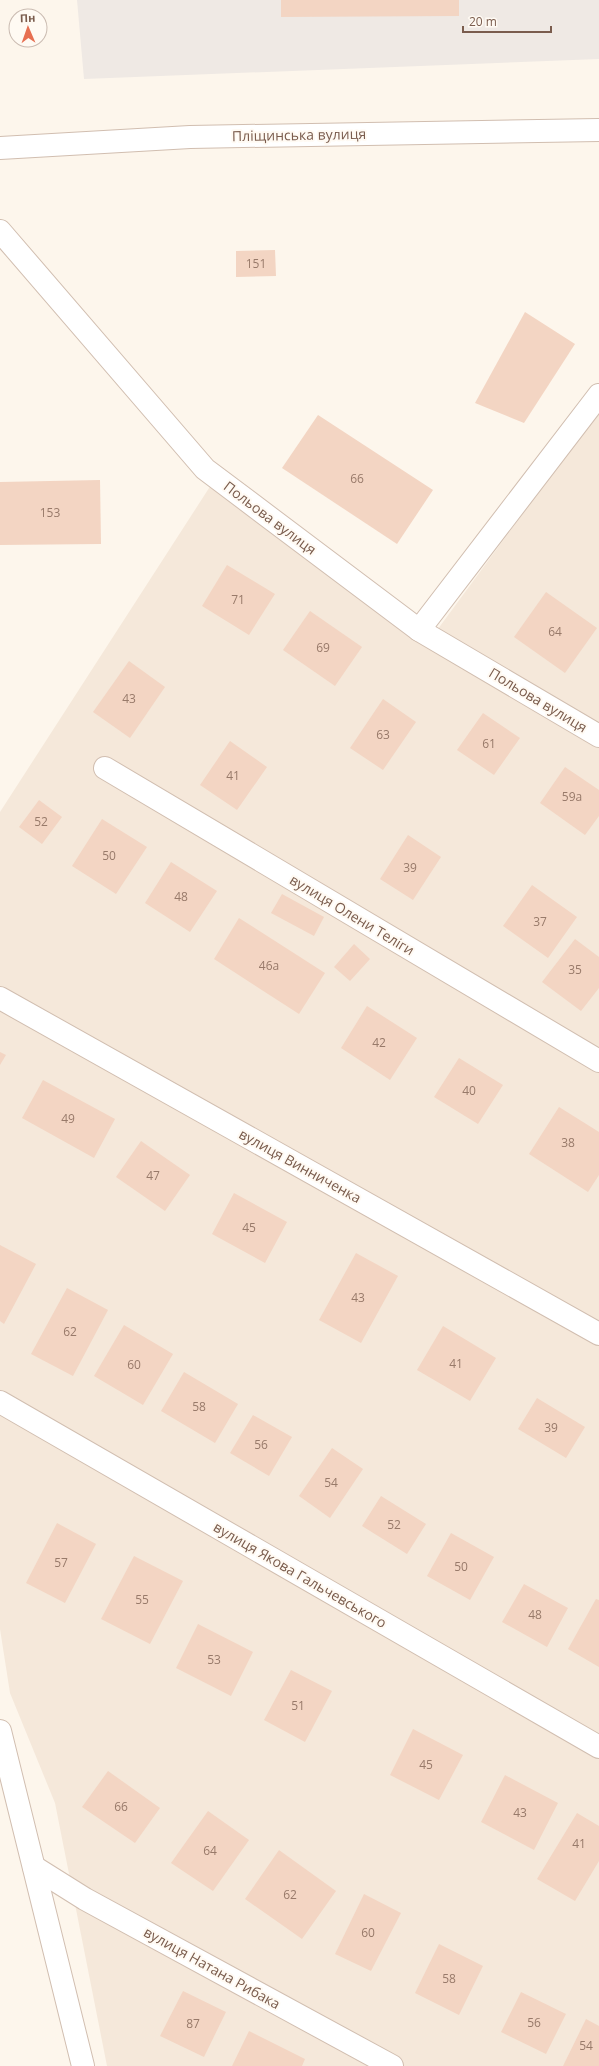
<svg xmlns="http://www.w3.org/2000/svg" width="599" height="2066" viewBox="0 0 599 2066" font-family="'Open Sans',sans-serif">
  <rect width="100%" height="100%" fill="#fdf6ec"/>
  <path fill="#f5e8da" d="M599,410V2066H107L55,1803L10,1693L0,1629V812L211,485L435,633Z"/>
  <path fill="#efe9e4" d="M77,0H599V59L84,79Z"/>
  <g fill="#f3d5c3">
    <path d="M281,0H459V16L281,17Z"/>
    <path d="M275,250L276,276L236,277V251Z"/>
    <path d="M525,312L575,344L524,423L475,403Z"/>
    <path d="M318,415L433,490L397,544L282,468Z"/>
    <path d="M100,480L101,544L0,545V482Z"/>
    <path d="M227,565L275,594L249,635L202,606Z"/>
    <path d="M546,592L597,628L565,673L514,637Z"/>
    <path d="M310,611L362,647L335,686L283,650Z"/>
    <path d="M129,661L165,687L130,738L93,712Z"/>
    <path d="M383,699L416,722L383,770L350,748Z"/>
    <path d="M483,713L520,738L494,775L457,750Z"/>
    <path d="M230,741L267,767L237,810L200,785Z"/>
    <path d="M565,767L599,790V816L585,835L540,803Z"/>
    <path d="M39,800L62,817L42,844L19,827Z"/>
    <path d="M102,819L147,847L116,894L72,866Z"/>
    <path d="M408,835L441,857L413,900L380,879Z"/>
    <path d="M171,862L217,891L190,932L145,903Z"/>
    <path d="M532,885L577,917L548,958L503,926Z"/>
    <path d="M282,894L324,917L314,936L271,913Z"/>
    <path d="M239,918L325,973L299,1014L214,959Z"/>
    <path d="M575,939L599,957V988L581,1011L542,982Z"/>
    <path d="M354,944L370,959L350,981L334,967Z"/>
    <path d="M367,1006L417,1038L390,1080L341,1048Z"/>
    <path d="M0,1052L6,1055L0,1065Z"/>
    <path d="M459,1058L503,1085L478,1124L434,1097Z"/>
    <path d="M43,1080L115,1119L94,1158L22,1118Z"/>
    <path d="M559,1107L599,1132V1175L588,1192L529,1154Z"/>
    <path d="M141,1141L190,1175L165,1211L116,1177Z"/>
    <path d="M234,1193L287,1222L265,1263L212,1234Z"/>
    <path d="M0,1245L36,1264L4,1324L0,1321Z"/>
    <path d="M356,1253L398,1276L361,1343L319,1320Z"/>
    <path d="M67,1288L108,1310L73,1376L31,1354Z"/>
    <path d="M124,1325L173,1354L143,1405L94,1376Z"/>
    <path d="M443,1326L496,1358L470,1401L417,1370Z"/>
    <path d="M184,1372L238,1404L215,1443L161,1411Z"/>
    <path d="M537,1398L585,1427L566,1458L518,1429Z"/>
    <path d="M253,1415L292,1437L269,1476L230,1453Z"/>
    <path d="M332,1448L363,1469L330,1518L299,1496Z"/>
    <path d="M381,1496L426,1524L407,1554L362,1526Z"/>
    <path d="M57,1523L96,1544L65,1603L26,1583Z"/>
    <path d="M451,1533L494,1557L470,1600L427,1576Z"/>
    <path d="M134,1556L183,1581L150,1644L101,1619Z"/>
    <path d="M524,1584L568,1608L547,1647L502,1622Z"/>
    <path d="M596,1599L599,1600V1667L568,1649Z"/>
    <path d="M198,1624L253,1652L231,1696L176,1668Z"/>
    <path d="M291,1670L332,1691L305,1742L264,1720Z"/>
    <path d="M413,1729L463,1755L439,1800L390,1775Z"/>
    <path d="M108,1771L160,1808L135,1843L82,1807Z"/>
    <path d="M505,1775L558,1803L534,1850L481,1822Z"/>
    <path d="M208,1811L249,1840L213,1891L171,1863Z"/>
    <path d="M577,1813L599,1826V1861L575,1901L537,1879Z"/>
    <path d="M279,1850L336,1891L302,1939L245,1899Z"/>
    <path d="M364,1894L401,1913L371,1971L335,1954Z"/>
    <path d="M439,1944L483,1966L459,2015L415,1993Z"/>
    <path d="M183,1991L226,2012L204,2057L160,2036Z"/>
    <path d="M521,1992L566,2014L546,2054L501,2032Z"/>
    <path d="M586,2019L599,2026V2066H563Z"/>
    <path d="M249,2031L305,2059L302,2066H232Z"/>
  </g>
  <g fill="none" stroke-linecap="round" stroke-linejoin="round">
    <defs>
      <g id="street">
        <path d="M0,148L190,137L599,130"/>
        <path d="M0,231L205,469L419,630L599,736"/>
        <path d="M419,630L599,395"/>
        <path d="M105,768L599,1061"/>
        <path d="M0,998L599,1334"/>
        <path d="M0,1402L599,1747"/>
        <path d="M0,1731L83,2066"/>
        <path d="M34,1867L85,1899L392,2066"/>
      </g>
    </defs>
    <use href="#street" stroke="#d1beb0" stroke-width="24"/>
    <use href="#street" stroke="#fff" stroke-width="22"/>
  </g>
  <g text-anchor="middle" stroke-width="4" stroke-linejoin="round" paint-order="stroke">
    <g font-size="12" fill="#987a6a">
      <text x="256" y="268">151</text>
      <text x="357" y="483">66</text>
      <text x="50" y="517">153</text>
      <text x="238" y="604">71</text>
      <text x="555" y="636">64</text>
      <text x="323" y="652">69</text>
      <text x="129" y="703">43</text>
      <text x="383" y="739">63</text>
      <text x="489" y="748">61</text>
      <text x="233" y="780">41</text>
      <text x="572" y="801">59а</text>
      <text x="41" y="826">52</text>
      <text x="109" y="860">50</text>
      <text x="410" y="872">39</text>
      <text x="181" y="901">48</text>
      <text x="540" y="926">37</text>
      <text x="269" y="970">46а</text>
      <text x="575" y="974">35</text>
      <text x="379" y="1047">42</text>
      <text x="469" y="1095">40</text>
      <text x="68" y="1123">49</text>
      <text x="568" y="1147">38</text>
      <text x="153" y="1180">47</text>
      <text x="249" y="1232">45</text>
      <text x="358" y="1302">43</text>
      <text x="70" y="1336">62</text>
      <text x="456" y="1368">41</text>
      <text x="134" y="1369">60</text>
      <text x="199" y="1411">58</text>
      <text x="551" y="1432">39</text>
      <text x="261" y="1449">56</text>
      <text x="331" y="1487">54</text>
      <text x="394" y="1529">52</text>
      <text x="61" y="1567">57</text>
      <text x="461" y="1571">50</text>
      <text x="142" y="1604">55</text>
      <text x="535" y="1619">48</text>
      <text x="214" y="1664">53</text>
      <text x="298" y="1710">51</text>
      <text x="426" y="1769">45</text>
      <text x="121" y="1811">66</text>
      <text x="520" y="1817">43</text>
      <text x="579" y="1848">41</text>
      <text x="210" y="1855">64</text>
      <text x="290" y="1899">62</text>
      <text x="368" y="1937">60</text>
      <text x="449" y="1983">58</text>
      <text x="534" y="2027">56</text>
      <text x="193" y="2028">87</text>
      <text x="586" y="2050">54</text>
    </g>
    <g font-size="14" fill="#7a5c4d" stroke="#fffaf3">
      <text transform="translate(299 135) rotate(-1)" y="5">Пліщинська вулиця</text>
      <text transform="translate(270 518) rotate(37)" y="5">Польова вулиця</text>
      <text transform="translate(538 700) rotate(31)" y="5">Польова вулиця</text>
      <text transform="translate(352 915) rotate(31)" y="5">вулиця Олени Теліги</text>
      <text transform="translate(300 1166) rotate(29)" y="5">вулиця Винниченка</text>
      <text transform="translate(300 1575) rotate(30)" y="5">вулиця Якова Гальчевського</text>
      <text transform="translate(212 1968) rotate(29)" y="5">вулиця Натана Рибака</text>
    </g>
  </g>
  <g transform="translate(28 28) rotate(358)"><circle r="19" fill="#fffaf3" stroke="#cabbb1"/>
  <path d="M0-3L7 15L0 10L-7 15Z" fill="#e76f51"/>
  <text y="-6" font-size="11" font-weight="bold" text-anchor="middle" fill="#7a5c4d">Пн</text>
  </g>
  <path d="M463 26v6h88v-6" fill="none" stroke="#7a5c4d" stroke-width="2"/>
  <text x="469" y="26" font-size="12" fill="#7a5c4d" stroke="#fffaf3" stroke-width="3" paint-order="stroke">20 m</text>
</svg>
